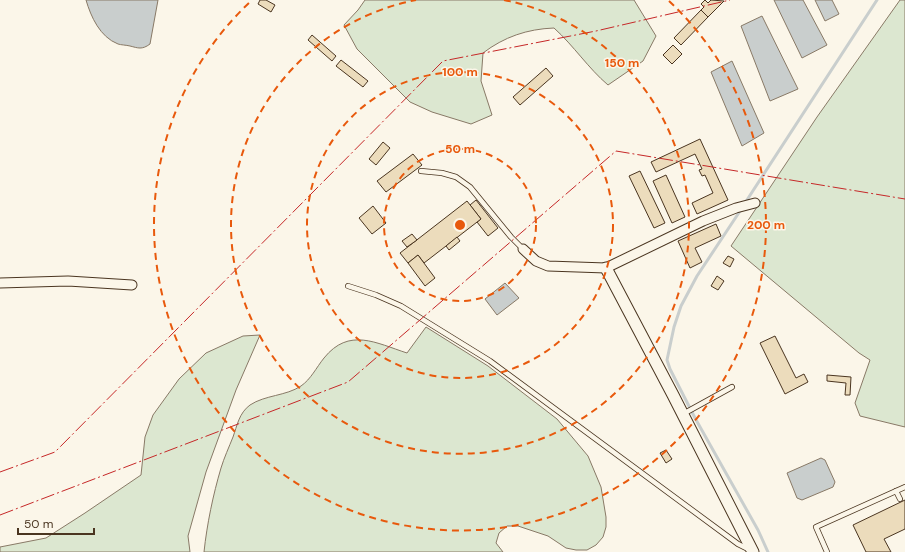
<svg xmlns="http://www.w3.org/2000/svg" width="905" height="552" viewBox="0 0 905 552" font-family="'DM Sans',sans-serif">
  <rect width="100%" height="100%" fill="#fbf6e9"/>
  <g fill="#dce7d0" stroke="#887966">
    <path d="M365,0H634L656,36L643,61L608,85C588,68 574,46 554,28C527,29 504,37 483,53L481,81L492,115L471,124L432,112L410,102L357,49L344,25L358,10Z"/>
    <path d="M900,0H905V427L860,416L855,403L870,360L859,353L731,246L817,117Z"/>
    <path d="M426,327L488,366L557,419L588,456L601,487L606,517V527L603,537L596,545L587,550H576L566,548L548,536L518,526H507L499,533L496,543L503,552H204C207,524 213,495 221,468C224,458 229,447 233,437C237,426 239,413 250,405C265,395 286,396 301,386C311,379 316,368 324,358C349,327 376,343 407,353Z"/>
    <path d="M260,335L236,390L206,472L188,536L190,552H0V547L46,538L85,513L141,475L145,437L153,415L179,379L206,353L243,336Z"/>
  </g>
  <g fill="#c9cecd" stroke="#887966">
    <path d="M86,0H158L150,44C142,50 138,48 130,46C126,45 121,45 118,44C100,37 91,17 86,0Z"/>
    <path d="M774,0H803L827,45L802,58Z"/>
    <path d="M815,0H832L839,14L825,21Z"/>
    <path d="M762,16L798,89L770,101L741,26Z"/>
    <path d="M732,61L764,133L742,146L711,72Z"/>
    <path d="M505,283L519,298L497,315L485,299Z"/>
    <path d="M821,458L825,460L835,482L833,487L802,500L797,498L787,473Z"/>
  </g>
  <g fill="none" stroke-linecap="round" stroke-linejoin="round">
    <g stroke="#c9cecd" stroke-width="3">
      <path d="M745,203L877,0"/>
      <path d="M742,208L697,276L681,306L674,327L667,360L670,369L695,418L758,530L768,552"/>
    </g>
  </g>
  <g fill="#ecdcbc" stroke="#4a3520">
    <path d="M260,0H266L275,5L271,12L258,4Z"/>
    <path d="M705,0L708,3L711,0L724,1L708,17L701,10L704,7L701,4Z"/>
    <path d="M701,10L708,17L681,45L674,38Z"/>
    <path d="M312,35L336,56L332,61L308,40Z"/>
    <path d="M673,45L682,54L672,64L663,55Z"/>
    <path d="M341,60L368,81L363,87L336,66Z"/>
    <path d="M546,68L553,76L520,105L513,97Z"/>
    <path d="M700,139L728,200L697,214L692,203L713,193L705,175L702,176L699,170L702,169L695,154L656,172L651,162Z"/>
    <path d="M383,142L390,148L376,165L369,159Z"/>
    <path d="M413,154L422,165L386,192L377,181Z"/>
    <path d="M640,171L665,223L654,228L629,176Z"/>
    <path d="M666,175L685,217L672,223L653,181Z"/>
    <path d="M476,200L498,228L488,236L477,222L481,219L470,205Z"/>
    <path d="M467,201L481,219L424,263L418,255L408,263L400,253Z"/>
    <path d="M373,206L386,223L372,234L359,218Z"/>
    <path d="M716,224L721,236L695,248L702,262L690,268L678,241Z"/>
    <path d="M412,234L417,240L407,247L402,241Z"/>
    <path d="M457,237L460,241L449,250L446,246Z"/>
    <path d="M418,255L435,278L425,286L408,263Z"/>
    <path d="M728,256L734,259L730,267L723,263Z"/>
    <path d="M717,276L724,281L718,290L711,286Z"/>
    <path d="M775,336L796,378L804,374L808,382L785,394L760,343Z"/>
    <path d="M827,375L851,377L850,395H845L846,383L827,381Z"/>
    <path d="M666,450L672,459L666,463L660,453Z"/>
    <path d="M905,500V529L884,539L891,552H866L853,525Z"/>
  </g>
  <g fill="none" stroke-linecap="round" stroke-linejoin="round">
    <defs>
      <g id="service">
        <path d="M421,171L442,173L456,177L470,187L511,237L523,249"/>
        <path d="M348,286L376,295L401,306L490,361L738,544L750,550"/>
        <path d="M683,414L732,387"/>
        <path d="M896,491L900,499"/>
        <path d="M827,552L816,527L905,487"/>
      </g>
      <g id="minor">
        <path d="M523,249L536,261L548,266L606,268L703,221L736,208L755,203"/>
        <path d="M0,283L68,281L132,285"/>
      </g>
      <path id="tertiary" d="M606,268L673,395L753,552"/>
    </defs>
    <use href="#service" stroke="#4a3520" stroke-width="6"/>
    <use href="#minor" stroke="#4a3520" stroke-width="11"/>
    <use href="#tertiary" stroke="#4a3520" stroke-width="13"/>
    <use href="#service" stroke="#fbf6e9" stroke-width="4.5"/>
    <use href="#minor" stroke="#fbf6e9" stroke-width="9"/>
    <use href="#tertiary" stroke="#fbf6e9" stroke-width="11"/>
    <g stroke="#c62828" stroke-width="1" stroke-dasharray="14 3 2 3" stroke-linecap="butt">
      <path d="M0,472L55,452L443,61L596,31L730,0"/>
      <path d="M0,515L348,382L616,151L905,199"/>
    </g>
  </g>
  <g fill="none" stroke="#e8590c" stroke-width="2" stroke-dasharray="7 5">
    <circle cx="460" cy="225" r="76"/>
    <circle cx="460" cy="225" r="153"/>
    <path d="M504 0A229 229 0 1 1 416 0"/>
    <path d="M669 1A306 306 0 1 1 251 1"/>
  </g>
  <circle cx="460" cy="225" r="6" fill="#e8590c" stroke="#fbf6e9" stroke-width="2"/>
  <g font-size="12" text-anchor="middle" font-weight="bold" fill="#e8590c" stroke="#fbf6e9" stroke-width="3" stroke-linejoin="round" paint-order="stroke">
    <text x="622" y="67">150 m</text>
    <text x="460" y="76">100 m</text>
    <text x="460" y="153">50 m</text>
    <text x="766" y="229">200 m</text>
  </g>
  <path d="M18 528v6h76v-6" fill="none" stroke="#4a3520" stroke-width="2"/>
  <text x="24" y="528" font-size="12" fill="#4a3520" stroke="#fbf6e9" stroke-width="3" paint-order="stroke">50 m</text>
</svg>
